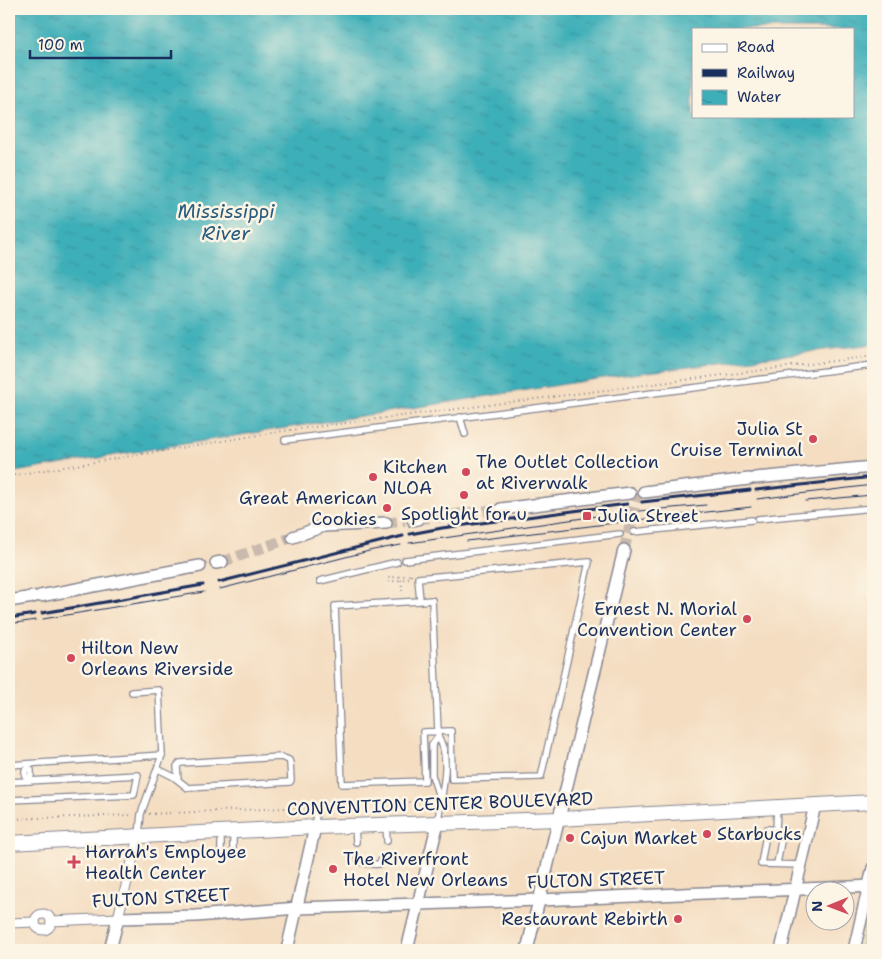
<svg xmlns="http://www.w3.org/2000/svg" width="882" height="959" viewBox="0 0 882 959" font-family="'Shantell Sans',sans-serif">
  <defs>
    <pattern id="park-tufts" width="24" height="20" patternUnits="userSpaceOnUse" patternTransform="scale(1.25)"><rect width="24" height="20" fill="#add782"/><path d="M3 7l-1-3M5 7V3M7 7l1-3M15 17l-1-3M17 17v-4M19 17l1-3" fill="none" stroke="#94b973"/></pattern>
    <pattern id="water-ripples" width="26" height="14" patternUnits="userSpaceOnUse" patternTransform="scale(1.25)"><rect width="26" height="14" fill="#3eafb8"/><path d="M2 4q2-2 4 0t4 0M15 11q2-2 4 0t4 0" fill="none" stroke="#338f99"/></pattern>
  </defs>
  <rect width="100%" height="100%" fill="#fcf5e5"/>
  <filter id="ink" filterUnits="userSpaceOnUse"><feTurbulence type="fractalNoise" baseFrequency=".02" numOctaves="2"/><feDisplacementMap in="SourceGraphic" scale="10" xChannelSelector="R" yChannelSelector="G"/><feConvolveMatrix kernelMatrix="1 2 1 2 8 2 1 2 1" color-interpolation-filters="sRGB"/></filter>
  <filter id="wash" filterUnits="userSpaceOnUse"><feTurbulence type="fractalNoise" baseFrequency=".0096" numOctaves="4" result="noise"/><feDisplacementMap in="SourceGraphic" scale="20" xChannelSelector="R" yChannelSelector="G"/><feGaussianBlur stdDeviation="1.12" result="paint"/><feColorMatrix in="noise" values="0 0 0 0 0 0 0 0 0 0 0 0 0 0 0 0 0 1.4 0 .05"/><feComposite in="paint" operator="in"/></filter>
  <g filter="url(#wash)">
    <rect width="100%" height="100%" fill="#f4ddc1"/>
    <path fill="url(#park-tufts)" stroke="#648370" d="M870,899H873V950H859Z"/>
    <path fill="url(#water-ripples)" stroke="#2c6f8b" fill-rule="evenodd" d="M9,9H873V344L616,376L158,448L9,473ZM693,29H853V116H693Z"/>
  </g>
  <g filter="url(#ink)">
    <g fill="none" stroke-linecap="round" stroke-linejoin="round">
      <g stroke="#c9baad" stroke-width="11" stroke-dasharray="11 5.5" stroke-linecap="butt">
        <path d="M418,519L501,509"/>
        <path d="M386,523L405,521"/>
        <path d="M624,550L638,492"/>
        <path d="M222,562L293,537"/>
      </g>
      <defs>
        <g id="service">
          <path d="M460,417L465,434"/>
          <path d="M285,440L873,365"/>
          <path d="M758,519L873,508"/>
          <path d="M634,532L752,520"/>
          <path d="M405,560L620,534"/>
          <path d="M320,581L397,562"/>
          <path d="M420,601L335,606L342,784L425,781L423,732L451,731L452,779L541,777L589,562L418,578L420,601L432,600L438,731V737L432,745V775L440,800"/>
          <path d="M132,692L159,690L162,755L141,814L139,835"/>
          <path d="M438,737C453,758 440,798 438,822"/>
          <path d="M28,764V768L25,770V776L28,778V781"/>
          <path d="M9,765L162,755"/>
          <path d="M28,768L31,770V776L28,778"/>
          <path d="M158,769L174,777L188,788L290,782L291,780L290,763L289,760L281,757L180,763L177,766L178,780"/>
          <path d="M9,782L138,775L134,795L9,800"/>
          <path d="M386,824L387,841"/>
          <path d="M355,826L356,842"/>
          <path d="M315,827L316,807"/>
          <path d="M776,830L777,807"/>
          <path d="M221,832V849"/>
          <path d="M233,849V831"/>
          <path d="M358,858L359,862C366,864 372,865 379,864L383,858"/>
          <path d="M777,864L783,830L767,829L761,864L802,865"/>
        </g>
        <g id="pedestrian">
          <circle cx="43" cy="922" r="8"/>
          <path d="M51,921L118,918L138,837"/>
          <path d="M9,923L35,922"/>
        </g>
        <g id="minor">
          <path d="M755,478L873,467"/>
          <path d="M644,492L749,479"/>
          <path d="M501,509L630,493"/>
          <path d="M413,520L418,519"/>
          <path d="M293,537L324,526L386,523"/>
          <path d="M216,563L222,562"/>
          <path d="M40,596L200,566"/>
          <path d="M9,601L33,597"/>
          <path d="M110,950L118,918L196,916L298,908L539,900L873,886"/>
          <path d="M287,950L315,827"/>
          <path d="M407,950L438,822"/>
          <path d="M527,950L624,550"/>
          <path d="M781,950L815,805"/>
          <path d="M854,950L873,868"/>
        </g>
        <path id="tertiary" d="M9,843L315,827L559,819L873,802"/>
      </defs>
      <use href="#service" stroke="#888690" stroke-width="8"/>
      <use href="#pedestrian" stroke="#888690" stroke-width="11"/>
      <use href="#minor" stroke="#888690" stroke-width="14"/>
      <use href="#tertiary" stroke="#888690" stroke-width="16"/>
      <g stroke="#888690" stroke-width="2" stroke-dasharray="1 4" stroke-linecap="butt">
        <path d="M9,476L283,431L873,356"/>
        <path d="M411,575V578L389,582L388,578Z"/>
        <path d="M401,580L403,595"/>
        <path d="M449,800L554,796"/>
        <path d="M324,806L432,801"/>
        <path d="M149,814L309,807"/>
        <path d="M9,819L134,815"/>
      </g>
      <use href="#service" stroke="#fff" stroke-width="5.5"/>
      <use href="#pedestrian" stroke="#fff" stroke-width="9"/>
      <use href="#minor" stroke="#fff" stroke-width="11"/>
      <use href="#tertiary" stroke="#fff" stroke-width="14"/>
      <g stroke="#1b2f5e" stroke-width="1">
        <path d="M757,499L873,485"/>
        <path d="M805,501L873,495"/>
        <path d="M639,511L706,505"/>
        <path d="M637,520L751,507"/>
        <path d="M467,541L623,522"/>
        <path d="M409,543L625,512"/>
        <path d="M220,589L373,550L401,545"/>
        <path d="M43,619L204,592"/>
        <path d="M9,624L36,620"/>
      </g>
      <g stroke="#1b2f5e" stroke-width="3">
        <path d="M756,490L873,477"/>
        <path d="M642,502L750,490"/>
        <path d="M410,534L442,528L627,504"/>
        <path d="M219,582L403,536"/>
        <path d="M42,613L203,585"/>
        <path d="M9,618L35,614"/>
      </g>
      <path stroke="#888690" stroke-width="2" stroke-dasharray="1 4" stroke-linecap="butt" d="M409,528L412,514"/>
    </g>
  </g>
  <g fill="#d1495b" stroke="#fcf5e5" stroke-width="2">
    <circle cx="813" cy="439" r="5"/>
    <circle cx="466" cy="472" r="5"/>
    <circle cx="373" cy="477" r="5"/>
    <circle cx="464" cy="495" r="5"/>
    <circle cx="387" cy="508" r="5"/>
    <rect x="582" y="511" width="10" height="10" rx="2.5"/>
    <circle cx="747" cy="619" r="5"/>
    <circle cx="71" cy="658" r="5"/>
    <circle cx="707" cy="834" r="5"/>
    <circle cx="570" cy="838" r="5"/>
    <path d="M71.5 854.5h5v5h5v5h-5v5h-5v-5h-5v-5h5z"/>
    <circle cx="333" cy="869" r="5"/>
    <circle cx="678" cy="919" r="5"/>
  </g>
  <g text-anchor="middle" stroke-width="5" stroke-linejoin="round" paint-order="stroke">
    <g font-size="18" fill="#1b2f5e" stroke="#fcf5e5" text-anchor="start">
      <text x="803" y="435" text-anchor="end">Julia St<tspan x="803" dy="21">Cruise Terminal</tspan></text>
      <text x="476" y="468">The Outlet Collection<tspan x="476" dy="21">at Riverwalk</tspan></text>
      <text x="383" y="473">Kitchen<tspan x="383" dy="21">NLOA</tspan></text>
      <text x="377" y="504" text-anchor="end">Great American<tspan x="377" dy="21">Cookies</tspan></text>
      <text x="464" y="520" text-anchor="middle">Spotlight for u</text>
      <text x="597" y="522">Julia Street</text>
      <text x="737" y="615" text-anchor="end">Ernest N. Morial<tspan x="737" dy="21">Convention Center</tspan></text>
      <text x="81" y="654">Hilton New<tspan x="81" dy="21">Orleans Riverside</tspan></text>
      <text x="717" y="840">Starbucks</text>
      <text x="580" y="844">Cajun Market</text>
      <text x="85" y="858">Harrah's Employee<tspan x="85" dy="21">Health Center</tspan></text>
      <text x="343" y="865">The Riverfront<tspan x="343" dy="21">Hotel New Orleans</tspan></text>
      <text x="668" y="925" text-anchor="end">Restaurant Rebirth</text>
    </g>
    <g font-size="18" fill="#1b2f5e" stroke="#fcf5e5">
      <text transform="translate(440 804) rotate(-2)" y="6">CONVENTION CENTER BOULEVARD</text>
      <text transform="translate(596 880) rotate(-2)" y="6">FULTON STREET</text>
      <text transform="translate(161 898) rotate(-3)" y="6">FULTON STREET</text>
    </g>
    <g font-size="19" font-style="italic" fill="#275c7e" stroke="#fcf5e5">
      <text x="226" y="218">Mississippi<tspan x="226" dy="22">River</tspan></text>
    </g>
  </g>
  <rect width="882" height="959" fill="none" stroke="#fcf5e5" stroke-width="30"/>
  <rect x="692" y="28" width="162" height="90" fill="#fcf5e5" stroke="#a2a6af"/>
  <rect x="702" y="44" width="25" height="8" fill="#ffffff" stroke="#a2a6af"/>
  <text x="737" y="52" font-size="15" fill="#1b2f5e">Road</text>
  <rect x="702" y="69" width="25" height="8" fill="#1b2f5e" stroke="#a2a6af"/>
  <text x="737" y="78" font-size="15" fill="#1b2f5e">Railway</text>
  <rect x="702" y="90" width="25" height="15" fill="url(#water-ripples)" stroke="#a2a6af"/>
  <text x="737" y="102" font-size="15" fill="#1b2f5e">Water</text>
  <g transform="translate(830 906) rotate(269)"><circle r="24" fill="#fcf5e5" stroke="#a2a6af"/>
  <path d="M0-4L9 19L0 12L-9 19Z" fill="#d1495b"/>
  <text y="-8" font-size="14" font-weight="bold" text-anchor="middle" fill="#1b2f5e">N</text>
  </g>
  <path d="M30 50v8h141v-8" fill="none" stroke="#1b2f5e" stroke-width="2.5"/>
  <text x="38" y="50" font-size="15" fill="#1b2f5e" stroke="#fcf5e5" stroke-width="4" paint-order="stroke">100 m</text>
</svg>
